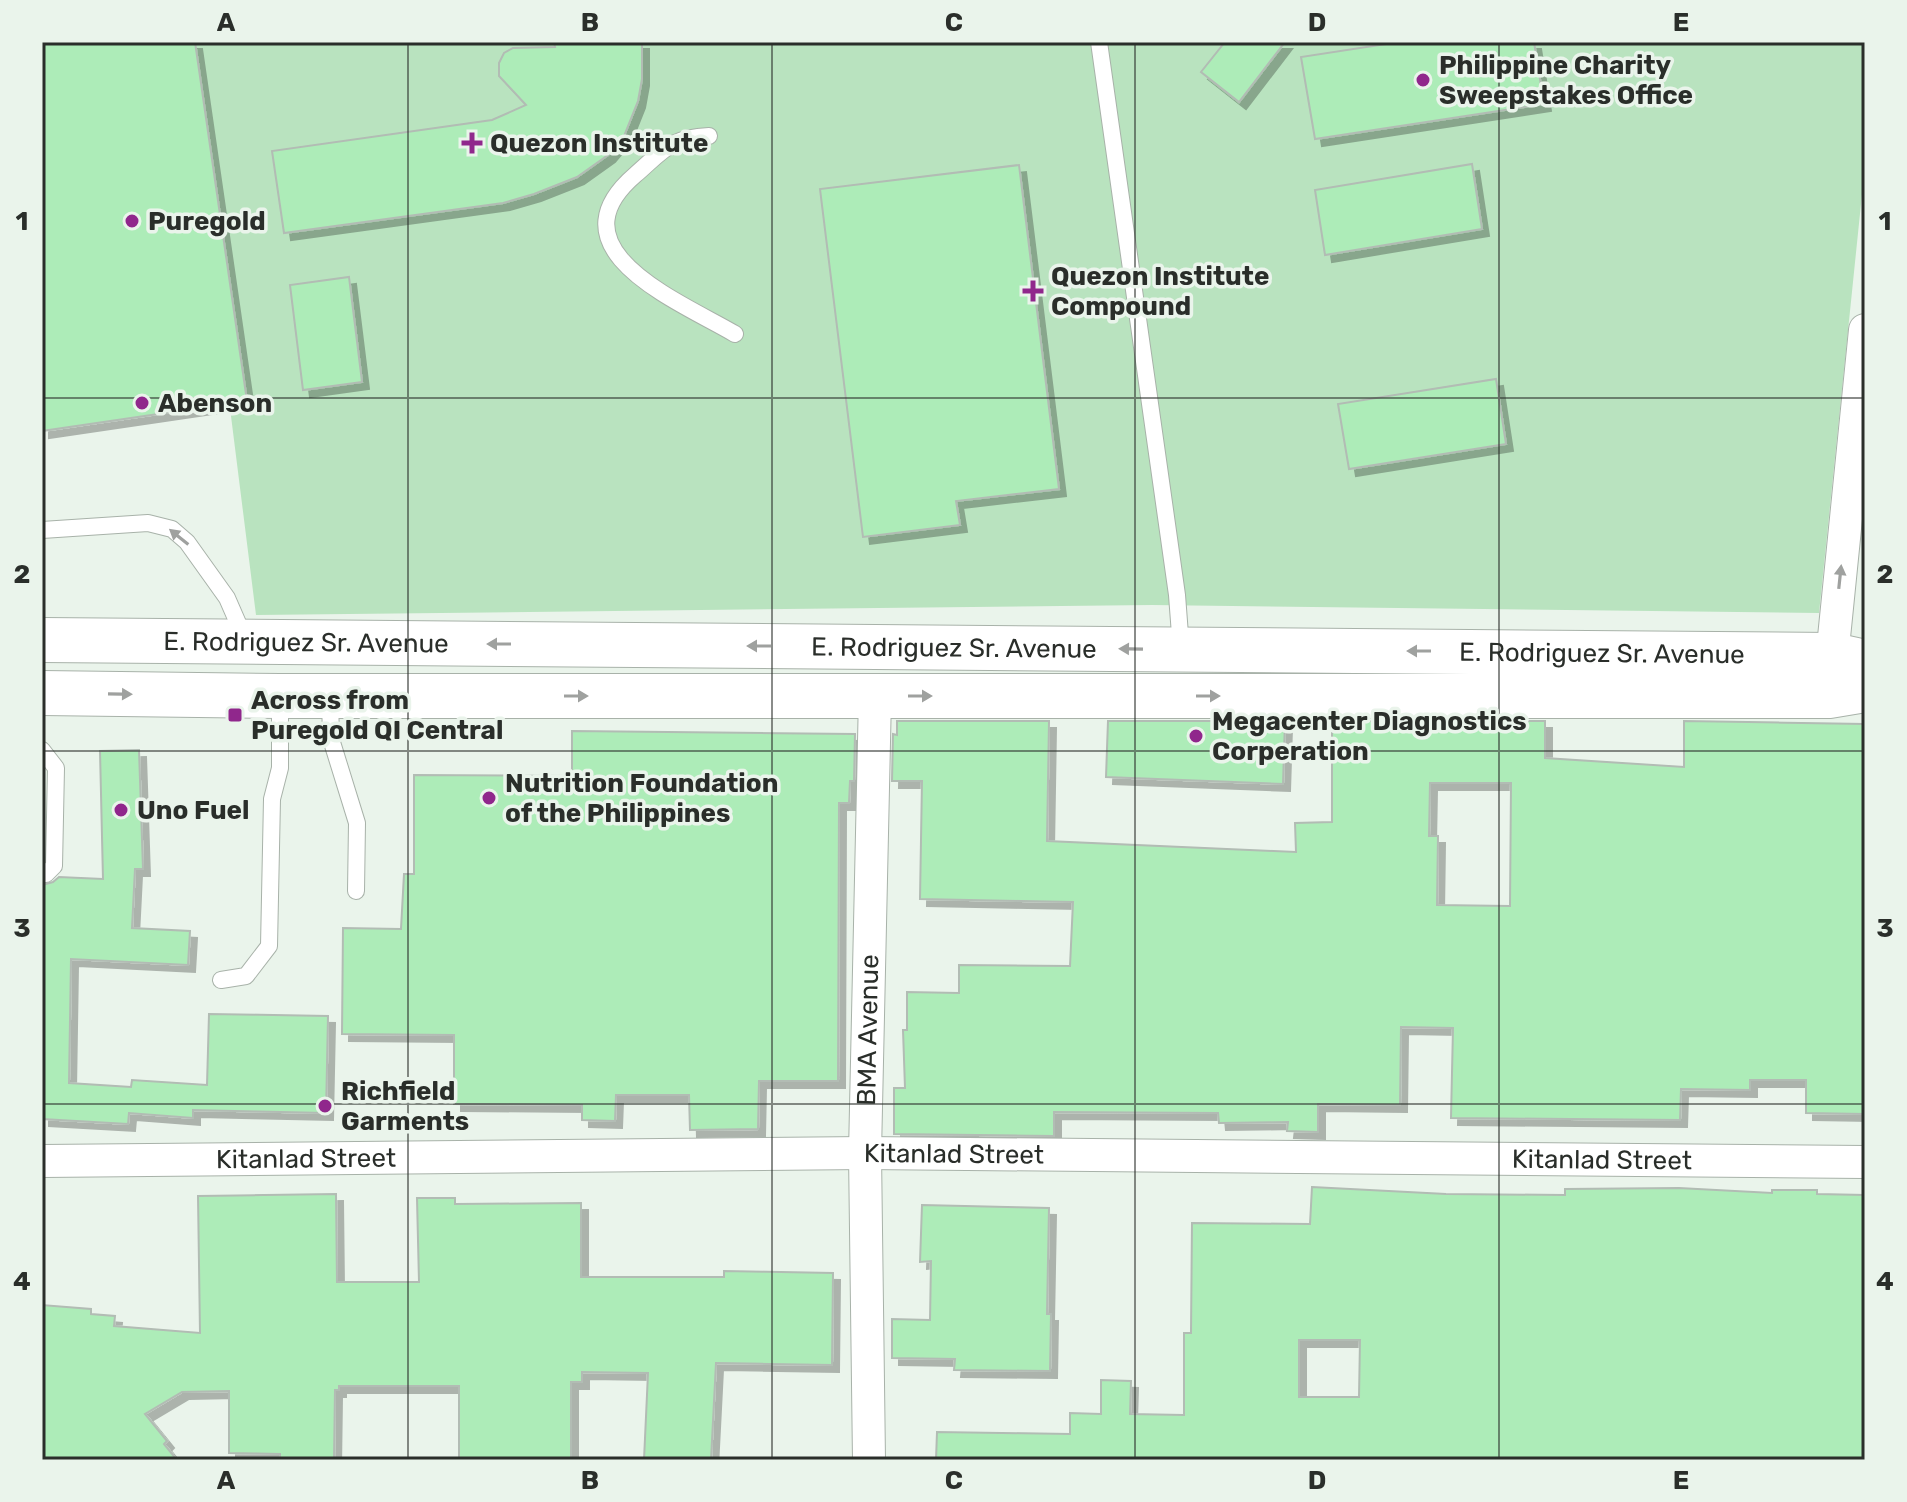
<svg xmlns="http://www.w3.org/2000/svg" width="1907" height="1502" viewBox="0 0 1907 1502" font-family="Rubik,sans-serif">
  <defs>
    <filter id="shadow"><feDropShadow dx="7" dy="7" stdDeviation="0" flood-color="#0004"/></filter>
  </defs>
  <rect width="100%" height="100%" fill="#eaf4eb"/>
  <path fill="#b9e3bf" d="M184,42H1865V165L1819,613L1152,605L256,615Z"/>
  <g fill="#adecb8" stroke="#b2bcb4" stroke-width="2" fill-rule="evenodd" filter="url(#shadow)">
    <path d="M42,42H195L247,401L42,431Z"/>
    <path d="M554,42H642V79L638,101L624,136L608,155L577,177L534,194L503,203L284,233L272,151L492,120L526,105L499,76V63L504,53L513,48L555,47Z"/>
    <path d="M1225,42H1285L1239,102L1201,72Z"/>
    <path d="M1399,42H1534L1544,104L1315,139L1301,57Z"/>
    <path d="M1472,164L1482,229L1325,255L1315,190Z"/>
    <path d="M1019,165L1059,489L956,501L960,525L863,537L820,189Z"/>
    <path d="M349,277L362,382L303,390L290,285Z"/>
    <path d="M1496,379L1506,444L1349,469L1338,404Z"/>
    <path d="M897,721H1049L1047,841L1296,852L1295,823L1332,822V721H1545V758L1684,767V721L1865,724V1114L1806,1113V1080H1750V1090L1681,1089L1680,1120L1451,1118L1453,1028L1401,1027L1400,1105L1318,1104V1132L1287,1131L1288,1122L1219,1123L1218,1113L1054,1112V1136L894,1134V1088H905L903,1030H907V992L959,993V965L1070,966L1073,902L920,899L922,781H892L893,734L897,735ZM1430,783H1511L1510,906L1437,905L1438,836H1429Z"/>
    <path d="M1108,721H1285L1283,784L1106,777Z"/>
    <path d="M572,731L855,734L854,781H850L849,803H839L838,1081H759L758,1129L690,1130L689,1095H616L615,1121L582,1120V1105L454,1104V1035L342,1034L343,928L401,929L404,874H414V775L572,776Z"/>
    <path d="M139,750L143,869H135L132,928L190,931L188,965L71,959L69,1083L131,1087L132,1080L207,1085L209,1014L328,1016L326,1113L193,1110V1118L129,1113L128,1124L42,1119V885L53,882L59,877L103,879L100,751Z"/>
    <path d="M1312,1187L1446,1194L1565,1195V1189L1679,1188L1772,1193V1190H1817V1194L1865,1195V1460H936L937,1432L1070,1434V1413L1101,1414V1380L1131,1381L1130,1414L1184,1415V1333H1191L1192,1223L1310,1224ZM1299,1340H1360L1359,1397H1299Z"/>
    <path d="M336,1194L337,1282H419L417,1198H455V1204L581,1203V1277H724V1271L833,1273L832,1365L716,1363L711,1460H644L648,1373L582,1372V1382H571V1460H459V1386H339V1390H335L334,1460H280V1454L229,1453V1391L182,1392L145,1414L167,1441L164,1444L177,1460H42V1305L91,1309V1314L115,1316L114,1326L200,1333L198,1196Z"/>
    <path d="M922,1205L1049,1208L1047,1314H1051L1050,1371L954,1370L955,1359L892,1358V1319L930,1320L931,1261L920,1262Z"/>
  </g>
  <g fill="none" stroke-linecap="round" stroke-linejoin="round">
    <defs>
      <g id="lane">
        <path d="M1099,42L1177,595L1181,648"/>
        <path d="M709,136C669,138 664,150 635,175C548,250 681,302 735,334"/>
        <path d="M42,530L148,523L172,529L187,542L227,598L244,637"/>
        <path d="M330,697L331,739L357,823L356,891"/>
        <path d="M42,750L56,768L54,866L46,874H42"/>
        <path d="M221,980L246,976L269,946L272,799L280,768V697"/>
      </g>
      <g id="street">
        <path d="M1830,677L1865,330"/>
        <path id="s1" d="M42,1161L865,1153L1865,1162"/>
        <path id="s2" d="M869,1460L865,1153L875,696"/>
      </g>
      <g id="secondary">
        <path id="s3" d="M42,640L1833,655L1865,662"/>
        <path d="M42,693L280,696H1829L1865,690"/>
      </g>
    </defs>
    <use href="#lane" stroke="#a8b2a9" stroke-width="18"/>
    <use href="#street" stroke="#a8b2a9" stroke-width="34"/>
    <use href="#secondary" stroke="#a8b2a9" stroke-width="46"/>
    <use href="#lane" stroke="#fff" stroke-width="16"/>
    <use href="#street" stroke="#fff" stroke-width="32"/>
    <use href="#secondary" stroke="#fff" stroke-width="44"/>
  </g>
  <defs><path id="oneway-solid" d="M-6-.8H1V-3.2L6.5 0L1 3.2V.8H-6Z" transform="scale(2)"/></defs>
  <g fill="#9fa19f">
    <use href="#oneway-solid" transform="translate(179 537) rotate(-141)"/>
    <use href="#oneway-solid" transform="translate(1840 577) rotate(-84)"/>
    <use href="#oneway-solid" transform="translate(499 644) rotate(-180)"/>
    <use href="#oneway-solid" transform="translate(759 646) rotate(-180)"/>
    <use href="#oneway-solid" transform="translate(1131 649) rotate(-179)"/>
    <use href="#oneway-solid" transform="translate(1419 651) rotate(-180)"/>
    <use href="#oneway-solid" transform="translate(120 694) rotate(1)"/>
    <use href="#oneway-solid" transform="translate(576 696)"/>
    <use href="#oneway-solid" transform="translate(920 696)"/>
    <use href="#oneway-solid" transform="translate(1208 696)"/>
  </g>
  <path fill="none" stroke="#2a2e2a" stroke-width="2" stroke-opacity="0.55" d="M408,42V1460M772,42V1460M1135,42V1460M1499,42V1460M42,398H1865M42,751H1865M42,1104H1865"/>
  <g fill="#90278c" stroke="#eaf4eb" stroke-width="3">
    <circle cx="1423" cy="80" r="8"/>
    <path d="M468 131h8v8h8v8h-8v8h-8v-8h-8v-8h8z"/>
    <circle cx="132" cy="221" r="8"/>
    <path d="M1029 279h8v8h8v8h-8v8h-8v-8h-8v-8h8z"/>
    <circle cx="142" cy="403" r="8"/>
    <rect x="227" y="707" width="16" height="16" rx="4"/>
    <circle cx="1196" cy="736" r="8"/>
    <circle cx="489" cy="798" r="8"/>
    <circle cx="121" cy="810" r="8"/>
    <circle cx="325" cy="1106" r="8"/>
  </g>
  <g text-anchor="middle" stroke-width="7" stroke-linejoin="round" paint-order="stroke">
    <g font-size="26" font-weight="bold" fill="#2a2e2a" stroke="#eaf4eb" text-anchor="start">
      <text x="1439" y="74">Philippine Charity<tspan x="1439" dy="30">Sweepstakes Office</tspan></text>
      <text x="490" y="152">Quezon Institute</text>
      <text x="148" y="230">Puregold</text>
      <text x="1051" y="285">Quezon Institute<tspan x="1051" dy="30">Compound</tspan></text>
      <text x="158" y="412">Abenson</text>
      <text x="251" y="709">Across from<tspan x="251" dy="30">Puregold QI Central</tspan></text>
      <text x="1212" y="730">Megacenter Diagnostics<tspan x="1212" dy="30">Corperation</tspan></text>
      <text x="505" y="792">Nutrition Foundation<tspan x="505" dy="30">of the Philippines</tspan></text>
      <text x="137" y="819">Uno Fuel</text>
      <text x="341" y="1100">Richfield<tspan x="341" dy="30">Garments</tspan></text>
    </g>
    <g font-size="26" fill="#2a2e2a" stroke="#eaf4eb">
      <text dy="9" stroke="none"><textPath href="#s3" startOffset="264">E. Rodriguez Sr. Avenue</textPath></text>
      <text dy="9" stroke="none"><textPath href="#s3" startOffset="912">E. Rodriguez Sr. Avenue</textPath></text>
      <text dy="9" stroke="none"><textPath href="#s3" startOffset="1560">E. Rodriguez Sr. Avenue</textPath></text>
      <text dy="9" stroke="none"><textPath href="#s2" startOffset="430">BMA Avenue</textPath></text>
      <text dy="9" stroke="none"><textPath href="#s1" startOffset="912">Kitanlad Street</textPath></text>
      <text dy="9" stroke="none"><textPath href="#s1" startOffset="264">Kitanlad Street</textPath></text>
      <text dy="9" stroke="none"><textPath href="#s1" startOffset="1560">Kitanlad Street</textPath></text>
    </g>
  </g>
  <rect width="1907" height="1502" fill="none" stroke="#eaf4eb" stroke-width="88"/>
  <rect x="44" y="44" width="1819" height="1414" fill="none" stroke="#2a2e2a" stroke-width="3"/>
  <g font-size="26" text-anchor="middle" font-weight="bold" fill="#2a2e2a">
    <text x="226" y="31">A</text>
    <text x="590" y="31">B</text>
    <text x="954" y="31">C</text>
    <text x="1317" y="31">D</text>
    <text x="1681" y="31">E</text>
    <text x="22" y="230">1</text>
    <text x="1885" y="230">1</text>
    <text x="22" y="583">2</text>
    <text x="1885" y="583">2</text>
    <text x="22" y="937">3</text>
    <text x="1885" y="937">3</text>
    <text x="22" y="1290">4</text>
    <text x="1885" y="1290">4</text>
    <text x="226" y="1489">A</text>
    <text x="590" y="1489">B</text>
    <text x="954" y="1489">C</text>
    <text x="1317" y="1489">D</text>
    <text x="1681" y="1489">E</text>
  </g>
</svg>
